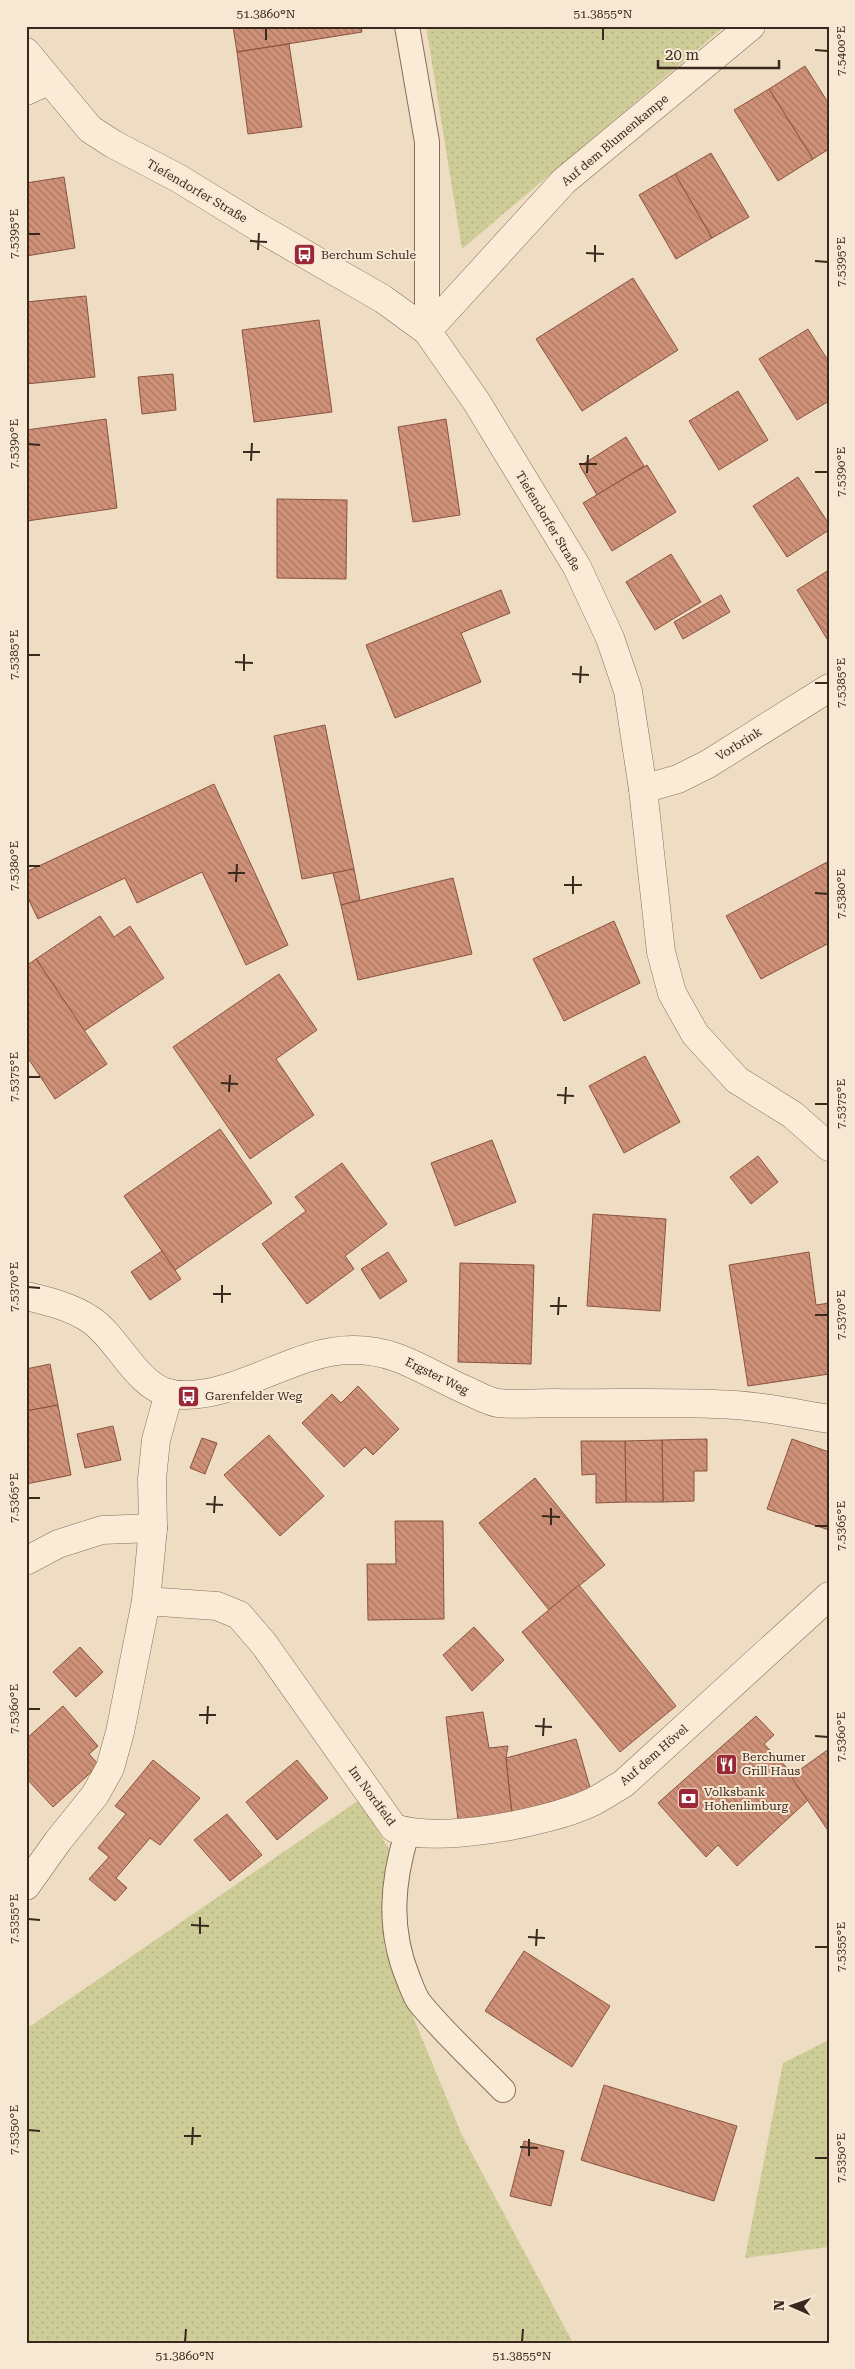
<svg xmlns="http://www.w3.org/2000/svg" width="855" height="2369" viewBox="0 0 855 2369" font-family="'Roboto Serif',serif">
  <defs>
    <pattern id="grass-dots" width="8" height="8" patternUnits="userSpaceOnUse" patternTransform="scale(1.25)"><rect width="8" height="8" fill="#cecd97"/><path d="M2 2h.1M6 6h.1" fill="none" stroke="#b2b082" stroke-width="1.8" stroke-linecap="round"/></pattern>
    <pattern id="building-back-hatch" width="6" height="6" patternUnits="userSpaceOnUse" patternTransform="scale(1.25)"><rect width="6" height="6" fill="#cf9178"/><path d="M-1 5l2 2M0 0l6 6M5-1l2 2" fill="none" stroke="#a97662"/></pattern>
  </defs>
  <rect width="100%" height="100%" fill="#efddc3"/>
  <g fill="url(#grass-dots)">
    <path d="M426,26H725L462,249Z"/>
    <path d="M359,1800L389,1849L384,1946L461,2133L573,2343H26V2029Z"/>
    <path d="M829,2040V2247L745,2258L783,2063Z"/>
  </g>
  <g fill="url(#building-back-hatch)" stroke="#8a533f">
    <path d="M233,26H361L362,32L237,52Z"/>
    <path d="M289,44L302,127L248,134L237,52Z"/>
    <path d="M805,66L829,104V149L813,159L769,89Z"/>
    <path d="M769,89L813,159L778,181L734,110Z"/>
    <path d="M711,153L749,217L712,238L675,174Z"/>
    <path d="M675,174L712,238L676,259L639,195Z"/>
    <path d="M64,177L75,248L26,256V183Z"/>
    <path d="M633,278L678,350L582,411L536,339Z"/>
    <path d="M86,296L95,377L26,384V302Z"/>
    <path d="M319,320L332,412L254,422L242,330Z"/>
    <path d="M808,329L829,362V401L797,420L759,359Z"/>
    <path d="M173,374L176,410L142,414L138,377Z"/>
    <path d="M738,391L768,440L719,470L689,421Z"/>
    <path d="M106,419L117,508L27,521L26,430Z"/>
    <path d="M446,419L460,515L413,522L398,427Z"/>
    <path d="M626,437L644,466L597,495L580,466Z"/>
    <path d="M647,465L676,512L612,551L583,503Z"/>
    <path d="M798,477L829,524V530L787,557L753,506Z"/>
    <path d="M277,499L347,500L346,579L277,578Z"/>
    <path d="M671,554L701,602L655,630L626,582Z"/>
    <path d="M829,570V638L827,639L797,590Z"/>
    <path d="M501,590L510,613L461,633L481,682L395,718L366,645Z"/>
    <path d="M721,595L730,612L683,639L674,622Z"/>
    <path d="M325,725L354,869L302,879L274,736Z"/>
    <path d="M214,784L288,945L246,965L202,872L137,903L125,878L38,919L26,894V872Z"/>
    <path d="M829,861V943L761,979L726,916Z"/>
    <path d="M354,869L360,900L341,905L333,873Z"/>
    <path d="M453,878L472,954L358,980L341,905Z"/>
    <path d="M100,916L114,937L130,926L164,978L84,1031L36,959Z"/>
    <path d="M614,921L640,983L564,1021L533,959Z"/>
    <path d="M36,959L107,1064L55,1099L26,1055V966Z"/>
    <path d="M279,974L317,1030L276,1059L314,1115L250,1159L173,1047Z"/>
    <path d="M645,1056L680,1122L624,1153L589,1086Z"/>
    <path d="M220,1129L272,1203L175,1270L124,1196Z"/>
    <path d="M492,1140L516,1202L455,1226L431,1163Z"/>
    <path d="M758,1156L778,1182L751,1204L730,1177Z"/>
    <path d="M342,1163L387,1224L345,1256L354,1269L307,1304L262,1244L306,1211L295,1197Z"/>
    <path d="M593,1214L666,1219L660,1311L587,1306Z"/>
    <path d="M162,1251L181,1279L150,1300L131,1272Z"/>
    <path d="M388,1252L407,1281L380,1299L361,1269Z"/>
    <path d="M809,1252L816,1305L829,1303V1374L748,1386L729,1265Z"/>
    <path d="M460,1263L534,1265L531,1364L458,1362Z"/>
    <path d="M50,1364L58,1405L26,1411V1369Z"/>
    <path d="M358,1386L399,1429L373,1455L365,1447L344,1467L302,1423L332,1394L341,1403Z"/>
    <path d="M58,1405L71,1475L26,1484V1411Z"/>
    <path d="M113,1426L121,1460L85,1468L77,1434Z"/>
    <path d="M269,1435L324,1496L280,1536L224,1475Z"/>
    <path d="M202,1438L217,1443L205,1474L190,1468Z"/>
    <path d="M707,1439V1471H694V1501L663,1502L662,1440Z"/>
    <path d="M792,1439L829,1452V1530L767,1509Z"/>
    <path d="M662,1440L663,1502H626L625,1441Z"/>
    <path d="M581,1441H625L626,1502L596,1503V1474L582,1475Z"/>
    <path d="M535,1478L605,1565L549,1610L479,1523Z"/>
    <path d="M395,1521H443L444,1619L368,1620L367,1564H396Z"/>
    <path d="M579,1585L676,1706L620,1752L522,1632Z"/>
    <path d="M474,1627L504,1660L472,1691L443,1655Z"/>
    <path d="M80,1647L103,1672L76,1697L53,1672Z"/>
    <path d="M63,1706L98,1746L89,1754L99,1765L53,1807L26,1778V1739Z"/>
    <path d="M483,1712L489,1748L508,1746L506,1758L512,1813L458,1820L446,1717Z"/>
    <path d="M756,1716L774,1735L764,1744L793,1774L791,1776L808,1800L737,1866L718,1845L706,1857L658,1803Z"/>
    <path d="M576,1739L591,1791L512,1813L506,1758Z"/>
    <path d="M829,1749V1832L791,1776Z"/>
    <path d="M153,1760L200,1798L160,1845L150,1838L116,1878L127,1888L115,1901L89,1879L109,1857L98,1848L126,1814L115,1806Z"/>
    <path d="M297,1760L328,1798L277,1840L246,1802Z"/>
    <path d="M227,1814L262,1855L230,1881L194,1840Z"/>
    <path d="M524,1951L610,2006L572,2067L485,2011Z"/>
    <path d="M604,2085L737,2126L714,2201L581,2160Z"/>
    <path d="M524,2141L564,2151L551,2206L510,2196Z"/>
  </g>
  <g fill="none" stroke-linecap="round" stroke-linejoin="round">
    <defs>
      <g id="lane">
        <path d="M407,26L427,142V331"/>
        <path d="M407,1833C392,1882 388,1929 408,1978C411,1985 414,1995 419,2002C443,2032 476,2062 503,2090"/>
      </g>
      <g id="street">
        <path d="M26,52L90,129L113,144L178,178L258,227L383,299L427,331L476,401L577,567L610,638L628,691L643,789L661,952L672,993L695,1034L737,1080L793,1115L829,1147"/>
        <path d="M26,91L48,81"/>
        <path d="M427,331L564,181L751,26"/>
        <path d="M643,789L678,779L708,764L829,688"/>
        <path d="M26,1296C48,1301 72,1307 91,1320C118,1338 137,1388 172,1394C230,1403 291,1351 350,1350C397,1348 429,1375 470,1392C479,1396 489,1402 498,1403C516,1405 536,1403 554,1403C614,1404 675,1401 735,1405C766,1407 798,1414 829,1419"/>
        <path d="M26,1561L58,1544L102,1530L153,1528"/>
        <path d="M146,1601L217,1606L239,1615L264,1644L394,1828C438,1844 547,1823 590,1803C601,1798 612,1790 623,1784L829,1596"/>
        <path d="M26,1886L58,1841L95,1795L110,1768L120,1732L146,1601L153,1528L152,1479L156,1440L169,1393"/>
      </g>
    </defs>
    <use href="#lane" stroke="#8a6d59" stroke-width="26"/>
    <use href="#street" stroke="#8a6d59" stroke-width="29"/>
    <use href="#lane" stroke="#faebd7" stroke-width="24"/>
    <use href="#street" stroke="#faebd7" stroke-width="28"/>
  </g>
  <path fill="none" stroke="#3a281e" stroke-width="2" d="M266,40V28M603,40V28M815,50L828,51M28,234H40M250,241L267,242M258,250L259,233M586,253L604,254M815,261L828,262M595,262V245M28,444L40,445M243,452H260M251,461L252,443M579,464H597M815,472H828M587,473L588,455M28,655H40M235,662L253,663M244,671V654M572,674L589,675M580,683L581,666M815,683H828M28,866H40M228,873H245M236,882L237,864M564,885H582M815,893L828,894M573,894V876M28,1077H40M221,1083L238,1084M229,1092L230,1075M557,1095L574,1096M565,1104L566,1087M815,1104H828M28,1287L40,1288M213,1294H231M222,1303V1285M550,1306H567M558,1315L559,1297M815,1315H828M28,1498H40M206,1504L223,1505M214,1513L215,1496M542,1516L560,1517M551,1525V1508M815,1526H828M28,1709H40M199,1715H216M207,1724L208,1706M535,1726L552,1727M543,1736L544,1718M815,1736L828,1737M28,1919L40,1920M191,1925L209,1926M200,1934V1917M528,1937L545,1938M536,1946L537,1929M815,1947H828M28,2130L40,2131M184,2136H201M192,2145L193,2127M520,2147L538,2148M529,2156V2139M815,2158H828M185,2342L186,2329M522,2342L523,2329"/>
  <defs>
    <symbol id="bus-square" viewBox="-11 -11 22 22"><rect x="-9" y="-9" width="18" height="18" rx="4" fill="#9b2837" stroke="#f7e8d3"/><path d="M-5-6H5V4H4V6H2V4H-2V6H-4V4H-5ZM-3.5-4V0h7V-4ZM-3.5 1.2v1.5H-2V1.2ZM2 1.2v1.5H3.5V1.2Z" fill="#fff"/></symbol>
    <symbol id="restaurant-square" viewBox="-11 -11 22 22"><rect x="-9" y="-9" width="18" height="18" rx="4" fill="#9b2837" stroke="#f7e8d3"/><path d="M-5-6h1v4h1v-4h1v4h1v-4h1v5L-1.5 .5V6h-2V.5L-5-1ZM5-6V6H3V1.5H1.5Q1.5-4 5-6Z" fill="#fff"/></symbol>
    <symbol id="bank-square" viewBox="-11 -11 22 22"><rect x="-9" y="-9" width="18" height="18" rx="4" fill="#9b2837" stroke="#f7e8d3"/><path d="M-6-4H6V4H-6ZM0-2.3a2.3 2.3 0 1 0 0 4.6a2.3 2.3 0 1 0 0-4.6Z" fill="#fff"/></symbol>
  </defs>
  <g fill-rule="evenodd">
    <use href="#bus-square" x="292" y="242" width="25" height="25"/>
    <use href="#bus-square" x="176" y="1384" width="25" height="25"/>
    <use href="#restaurant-square" x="714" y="1752" width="25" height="25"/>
    <use href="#bank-square" x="676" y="1786" width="25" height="25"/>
  </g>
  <g text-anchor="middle" stroke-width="4" stroke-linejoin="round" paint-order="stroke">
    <g font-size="12" fill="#3a281e" stroke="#f7e8d3">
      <text transform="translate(615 140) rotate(-40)" y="4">Auf dem Blumenkampe</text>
      <text transform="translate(197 191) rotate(30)" y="4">Tiefendorfer Straße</text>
      <text transform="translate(548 521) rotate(59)" y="4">Tiefendorfer Straße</text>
      <text transform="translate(739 744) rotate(-32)" y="4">Vorbrink</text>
      <text transform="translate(437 1376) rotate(26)" y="4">Ergster Weg</text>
      <text transform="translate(654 1755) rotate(-41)" y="4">Auf dem Hövel</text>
      <text transform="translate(372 1796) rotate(54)" y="4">Im Nordfeld</text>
    </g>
    <g font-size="12" fill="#3a281e" stroke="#f7e8d3" text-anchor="start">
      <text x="321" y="259">Berchum Schule</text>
      <text x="205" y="1400">Garenfelder Weg</text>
      <text x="742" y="1761">Berchumer<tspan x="742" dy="14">Grill Haus</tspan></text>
      <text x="704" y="1796">Volksbank<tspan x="704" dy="14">Hohenlimburg</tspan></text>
    </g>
  </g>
  <rect width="855" height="2369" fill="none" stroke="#f7e8d3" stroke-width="55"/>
  <g transform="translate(792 2306) rotate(272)" stroke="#f7e8d3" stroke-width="4" paint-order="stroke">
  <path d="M0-4L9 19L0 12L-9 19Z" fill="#3a281e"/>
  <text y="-8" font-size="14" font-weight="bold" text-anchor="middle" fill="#3a281e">N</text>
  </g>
  <path d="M658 60v8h121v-8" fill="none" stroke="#3a281e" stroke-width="2.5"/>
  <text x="665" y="60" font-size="15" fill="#3a281e" stroke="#f7e8d3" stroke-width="4" paint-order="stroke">20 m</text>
  <rect x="28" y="28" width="800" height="2314" fill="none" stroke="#3a281e" stroke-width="2"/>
  <g font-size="12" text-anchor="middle" fill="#3a281e">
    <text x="266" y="18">51.3860°N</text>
    <text x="603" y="18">51.3855°N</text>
    <text transform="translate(841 51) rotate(-90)" y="4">7.5400°E</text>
    <text transform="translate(14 234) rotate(-90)" y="4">7.5395°E</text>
    <text transform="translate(841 262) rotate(-90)" y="4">7.5395°E</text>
    <text transform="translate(14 444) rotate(-90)" y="4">7.5390°E</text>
    <text transform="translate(841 472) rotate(-90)" y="4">7.5390°E</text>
    <text transform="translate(14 655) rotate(-90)" y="4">7.5385°E</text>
    <text transform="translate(841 683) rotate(-90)" y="4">7.5385°E</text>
    <text transform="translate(14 866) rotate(-90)" y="4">7.5380°E</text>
    <text transform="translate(841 894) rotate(-90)" y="4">7.5380°E</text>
    <text transform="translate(14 1077) rotate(-90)" y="4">7.5375°E</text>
    <text transform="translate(841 1104) rotate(-90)" y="4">7.5375°E</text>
    <text transform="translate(14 1287) rotate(-90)" y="4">7.5370°E</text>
    <text transform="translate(841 1315) rotate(-90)" y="4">7.5370°E</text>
    <text transform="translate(14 1498) rotate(-90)" y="4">7.5365°E</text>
    <text transform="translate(841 1526) rotate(-90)" y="4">7.5365°E</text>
    <text transform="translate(14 1709) rotate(-90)" y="4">7.5360°E</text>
    <text transform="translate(841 1737) rotate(-90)" y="4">7.5360°E</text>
    <text transform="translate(14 1919) rotate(-90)" y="4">7.5355°E</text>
    <text transform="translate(841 1947) rotate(-90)" y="4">7.5355°E</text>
    <text transform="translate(14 2130) rotate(-90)" y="4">7.5350°E</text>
    <text transform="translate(841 2158) rotate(-90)" y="4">7.5350°E</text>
    <text x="185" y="2360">51.3860°N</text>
    <text x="522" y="2360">51.3855°N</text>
  </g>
</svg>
